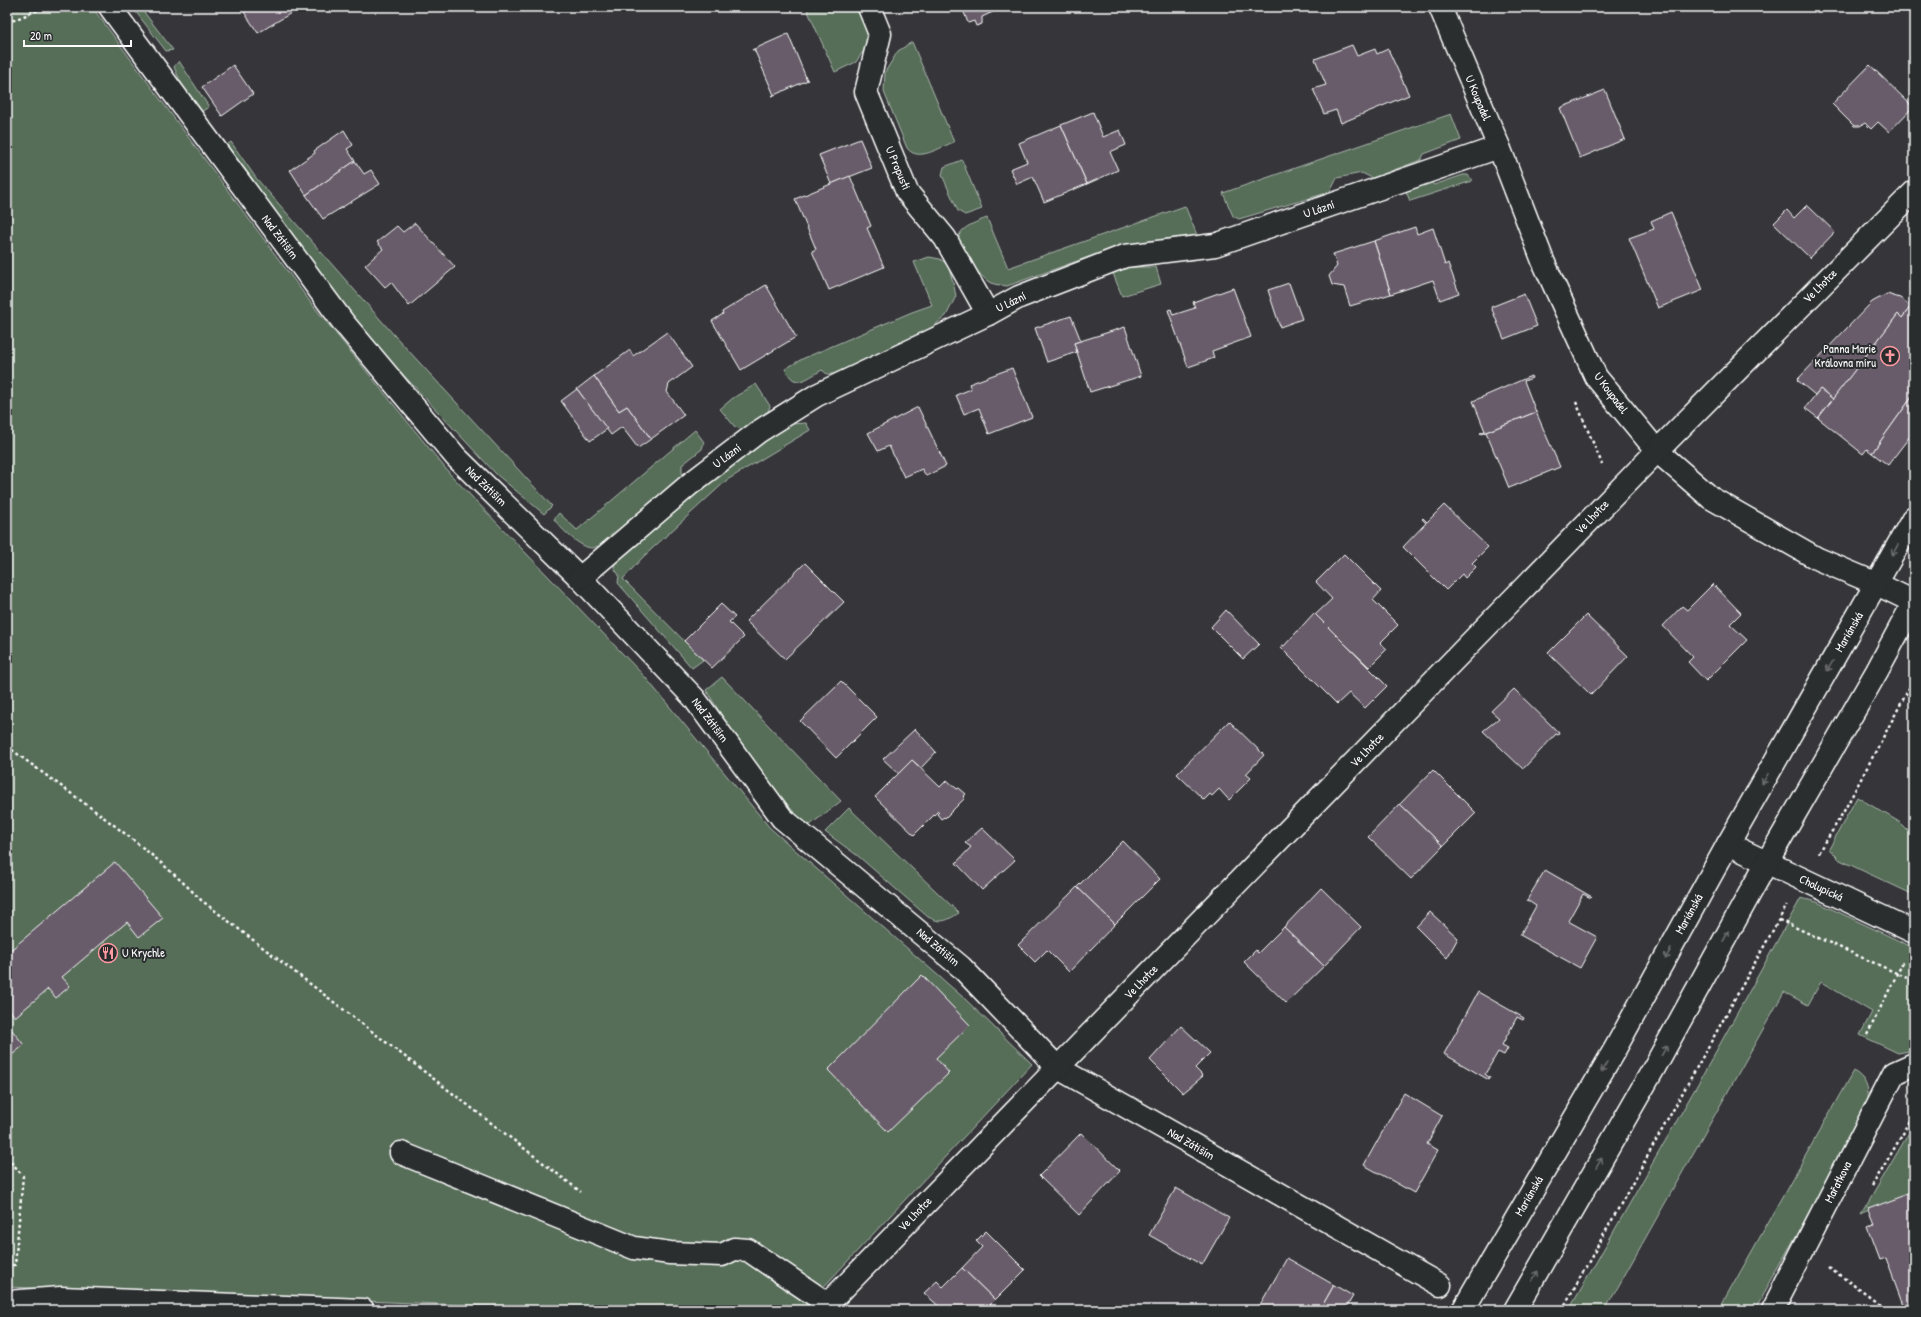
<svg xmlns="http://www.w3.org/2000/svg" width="1921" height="1317" viewBox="0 0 1921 1317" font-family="'Patrick Hand',sans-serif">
  <rect width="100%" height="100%" fill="#36363a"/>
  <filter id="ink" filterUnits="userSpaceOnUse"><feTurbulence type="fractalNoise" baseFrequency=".025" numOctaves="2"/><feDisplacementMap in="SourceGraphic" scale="8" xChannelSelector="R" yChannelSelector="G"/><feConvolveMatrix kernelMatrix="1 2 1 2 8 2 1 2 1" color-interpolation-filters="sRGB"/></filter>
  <g filter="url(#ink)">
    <g fill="#566d59" stroke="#aab6ac">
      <path d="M7,7H92L311,303L450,474L645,677L770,828L965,999L1032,1064L802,1310H593L7,1287Z"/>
      <path d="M132,7H140L173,50L166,51Z"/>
      <path d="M806,7H860L868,26L866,47L856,62L835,72Z"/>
      <path d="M912,42L954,142C940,147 918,163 907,148L884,92L885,72L898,51Z"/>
      <path d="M179,61L209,107L199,113L186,94L174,67Z"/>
      <path d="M1451,114L1461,140L1424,154L1421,160L1372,178L1362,173L1337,178L1330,192L1239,219L1233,216L1223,193Z"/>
      <path d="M231,142L256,178L394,335L552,506L544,514L497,475L367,336L224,147Z"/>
      <path d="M962,160L982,209L965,215L958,211L942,175L944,167Z"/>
      <path d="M1463,175H1468L1472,181L1410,201L1405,189L1431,182L1434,185Z"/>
      <path d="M1185,206L1197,235L1193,240L1122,245L1007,286C1002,285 996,285 991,283C981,279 957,247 959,236C961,227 979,221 987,218L1008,268Z"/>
      <path d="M929,257L940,259L948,265L953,282L956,296L946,316L929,330L837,374H827L822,370C805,379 796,390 785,369L802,359L912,312L932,305L914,262Z"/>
      <path d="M1120,267H1156L1161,284L1122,296L1112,271Z"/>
      <path d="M756,384L770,406L767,414L742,429L735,427L720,409L733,398Z"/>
      <path d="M806,423L810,430L727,480L643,557L623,579L703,660L692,668L618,583L619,575L614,568L615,561L730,465L791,424Z"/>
      <path d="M695,430L704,442L702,449L682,465V477L604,543C601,545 596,547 593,548C581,549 560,528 554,519L559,513L577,530Z"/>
      <path d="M722,677L841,801L810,825L798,818L742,748L706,690Z"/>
      <path d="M1857,797L1901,823L1908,830L1914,833V895L1840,860L1829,849Z"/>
      <path d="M849,808L959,913C946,921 942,924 928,917L858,856L825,832Z"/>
      <path d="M1801,898L1817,902L1914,948V1050L1898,1053L1860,1035L1872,1012L1821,982L1808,1005L1784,992L1605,1310H1569L1704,1073Z"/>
      <path d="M1853,1071C1870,1080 1870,1096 1866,1112L1754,1310H1719Z"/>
      <path d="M1914,1124V1191L1861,1215Z"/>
    </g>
    <g fill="#675c6b" stroke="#fff">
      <path d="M243,7H301L258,33L244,12L246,11Z"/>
      <path d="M962,7H996L997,10L982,17V24L976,26L974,21L968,23Z"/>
      <path d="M788,34L807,80H808L772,96L774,95L754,49L752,50Z"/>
      <path d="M1352,45L1357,56L1375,49L1377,54L1388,49L1409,95L1341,123L1336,110L1324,114L1313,89L1326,85L1315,59Z"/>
      <path d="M233,65L253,94L222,116L202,87Z"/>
      <path d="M1870,65L1913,107L1889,132L1878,122L1871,129L1865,123L1860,126H1854L1832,104Z"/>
      <path d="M1605,90L1625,139L1580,158L1560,108Z"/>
      <path d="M1093,112L1103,137L1120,130L1126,145L1110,152L1118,170L1087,184L1061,125Z"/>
      <path d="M1061,125L1087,184L1044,202L1033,177L1017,184L1010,169L1027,162L1019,143Z"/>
      <path d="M344,130L353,145L347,149L355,161L306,195L290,170L315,153L314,151Z"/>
      <path d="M860,139L872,168L831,184L819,155Z"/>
      <path d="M355,161L364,174L371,170L380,184L323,219L306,195Z"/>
      <path d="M850,176L871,226L867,228L884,267L829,290L812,251L816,249L795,199Z"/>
      <path d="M1807,205L1835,232L1810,258L1774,223L1787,210L1794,218Z"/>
      <path d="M1671,212L1703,290L1658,308L1629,238L1654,229L1651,221Z"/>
      <path d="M415,223L455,267L409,306L391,282L385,287L365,265L383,249L377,242L397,226L403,232Z"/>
      <path d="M1415,227L1417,234L1433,228L1445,265L1448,263L1459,293L1440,300L1433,280L1391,294L1374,241Z"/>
      <path d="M1374,241L1391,294L1350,306L1344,287L1332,285L1329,276L1337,266L1333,254Z"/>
      <path d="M1289,283L1302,319L1280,327L1268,290Z"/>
      <path d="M766,285L796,337L741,370L712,321L723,314L722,312Z"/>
      <path d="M1233,288L1251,337L1212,351L1214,358L1188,367L1168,310L1171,309L1173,315L1195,308L1193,302Z"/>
      <path d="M1524,294L1537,326L1504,339L1491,307Z"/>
      <path d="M1887,294L1900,298L1911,306L1902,318L1898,314L1833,399L1820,389L1815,395L1797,380L1872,302Z"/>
      <path d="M1914,302V394L1872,453L1867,449L1863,454L1818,418L1898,314L1902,318Z"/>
      <path d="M1071,316L1081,341L1074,343L1077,352L1047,362L1035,328Z"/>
      <path d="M1125,327L1141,376L1090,392L1074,343Z"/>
      <path d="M667,332L692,367L669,384L667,392L684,415L651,439L627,406L619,411L594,376L630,350L633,356Z"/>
      <path d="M1012,368L1032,417L989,434L979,408L964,414L956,395L971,389L969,384Z"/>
      <path d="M594,376L619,411L627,406L651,439L638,448L622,427L611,435L577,389Z"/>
      <path d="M1531,376L1532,378L1524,381L1536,412L1481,434L1480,433L1485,431L1473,401Z"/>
      <path d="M577,389L607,429L590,441L561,401Z"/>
      <path d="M1820,389L1833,399L1818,418L1805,408Z"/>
      <path d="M1914,394V431L1888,465L1872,453Z"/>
      <path d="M918,407L946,466L926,476L922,469L904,477L889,446L878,451L868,433Z"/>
      <path d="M1536,412L1560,467L1509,488L1486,432Z"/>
      <path d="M1444,505L1488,547L1472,563L1476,567L1465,578L1462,574L1446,590L1403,547L1426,523L1422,519L1423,518L1427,522Z"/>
      <path d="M1344,554L1381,591L1373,600L1398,625L1380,643L1387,649L1369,667L1315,615L1332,599L1316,582Z"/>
      <path d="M805,563L844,602L785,659L746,621Z"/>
      <path d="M1713,584L1741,613L1730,624L1747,640L1706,681L1688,662L1693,657L1663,626L1682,606L1687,610Z"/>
      <path d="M721,604L735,617L729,622L744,637L712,668L684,641Z"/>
      <path d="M1226,610L1259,644L1243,659L1211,627Z"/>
      <path d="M1314,613L1387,686L1365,708L1349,693L1337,704L1280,647L1282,645L1284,646Z"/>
      <path d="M1586,615L1628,656L1591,695L1548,653Z"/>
      <path d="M841,681L877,717L836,758L800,721Z"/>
      <path d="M1514,689L1559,733L1558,735L1556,734L1523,769L1483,731L1499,718L1491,711Z"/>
      <path d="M1229,721L1264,755L1246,774L1251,778L1229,800L1219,789L1212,796L1210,794L1204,800L1177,774Z"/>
      <path d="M915,729L936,752L921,768L912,760L899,774L883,759Z"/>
      <path d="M912,760L940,787L947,780L957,789L959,788L966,794L963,797L965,798L945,818L944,817L941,819L937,814L939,812L938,811L914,835L875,797Z"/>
      <path d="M1433,770L1476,813L1443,846L1400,804Z"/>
      <path d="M1400,804L1443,846L1411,879L1368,837Z"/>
      <path d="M982,828L1015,860L982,890L956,863L971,847L965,843Z"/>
      <path d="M1123,841L1160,879L1115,924L1077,887Z"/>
      <path d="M115,862L163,918L139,937L127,922L62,977L70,986L56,998L48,989L15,1017L7,1007V953Z"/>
      <path d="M1545,870L1592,897L1591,898L1583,894L1568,921L1597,937L1580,968L1520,935L1536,906L1527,900Z"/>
      <path d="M1077,887L1115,924L1069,972L1047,950L1035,962L1018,945Z"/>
      <path d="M1321,888L1361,927L1324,966L1284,927Z"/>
      <path d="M1430,912L1458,938L1447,958L1416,927Z"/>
      <path d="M1284,927L1324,966L1286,1003L1244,962L1256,950L1258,953Z"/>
      <path d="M922,975L970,1025L936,1058L949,1073L888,1132L828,1070Z"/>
      <path d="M1478,992L1524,1018L1523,1020L1517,1017L1502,1045L1508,1048L1504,1055L1498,1052L1485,1074L1490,1078L1489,1080L1444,1054Z"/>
      <path d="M7,1024L24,1045L7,1059Z"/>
      <path d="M1181,1026L1210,1053L1195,1068L1203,1076L1183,1093L1150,1060Z"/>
      <path d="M1404,1093L1442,1116L1427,1144L1438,1150L1414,1193L1364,1165Z"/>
      <path d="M1081,1133L1120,1171L1079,1215L1039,1176Z"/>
      <path d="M1176,1188L1229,1218L1202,1265L1149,1235Z"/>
      <path d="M1914,1191V1310H1905L1886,1258L1880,1260L1868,1228L1875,1225L1868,1208Z"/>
      <path d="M986,1231L1025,1270L995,1300L962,1268L982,1247L976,1241Z"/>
      <path d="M1287,1258L1334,1285L1320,1310H1257Z"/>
      <path d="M962,1268L995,1300L985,1310H943L924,1293L937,1281L943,1287Z"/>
      <path d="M1334,1285L1353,1296L1345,1310H1320Z"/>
    </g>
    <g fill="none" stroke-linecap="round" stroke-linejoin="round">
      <defs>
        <g id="minor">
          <path d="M110,7L343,322L456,457L580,578L694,698L782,818L961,967L1058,1068L1440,1285"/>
          <path d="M869,7L880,34L866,92L907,192L945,238L988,314"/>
          <path d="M1440,7L1499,147L1543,261L1596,377L1657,451L1711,498L1818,559L1877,584L1914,602"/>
          <path d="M580,578L690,484L758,432L817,395L988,314L1019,297L1125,256L1215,245L1499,147"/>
          <path d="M1728,844L1914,932"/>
          <path d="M401,1153L634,1248L670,1253L722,1255L734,1249L748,1250L828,1304"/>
          <path d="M7,1302L61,1298L363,1310"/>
          <path d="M822,1310L1657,451L1914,192"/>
          <path d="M1463,1310L1615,1049L1728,844L1914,517"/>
          <path d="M1515,1310L1654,1068L1767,862L1877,671L1914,602"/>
          <path d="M1772,1310L1894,1073L1914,1064"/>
        </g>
      </defs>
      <use href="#minor" stroke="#fff" stroke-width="25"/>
      <g stroke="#fff" stroke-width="2.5" stroke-dasharray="3 3" stroke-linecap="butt">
        <path d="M7,23L45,7"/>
        <path d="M1576,402L1602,464"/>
        <path d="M7,746C72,796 143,841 201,900L581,1192"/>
        <path d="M1819,853L1844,811L1914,679"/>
        <path d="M1779,920L1914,981"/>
        <path d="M1867,1035L1904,960"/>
        <path d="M7,1157L23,1176L15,1265H7"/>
        <path d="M1872,1186L1914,1115"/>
        <path d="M1829,1267L1887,1310"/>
        <path d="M1562,1310L1787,905"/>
      </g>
      <use href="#minor" stroke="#2a2d2e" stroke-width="22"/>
    </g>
    <defs><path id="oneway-shaft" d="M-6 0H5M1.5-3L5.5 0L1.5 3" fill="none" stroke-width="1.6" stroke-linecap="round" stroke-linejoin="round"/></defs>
    <g stroke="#6a6c6d">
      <use href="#oneway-shaft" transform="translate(1895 550) rotate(119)"/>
      <use href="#oneway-shaft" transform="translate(1830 666) rotate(120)"/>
      <use href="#oneway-shaft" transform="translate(1765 779) rotate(120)"/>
      <use href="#oneway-shaft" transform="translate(1726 936) rotate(-61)"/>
      <use href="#oneway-shaft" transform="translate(1668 954) rotate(119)"/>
      <use href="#oneway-shaft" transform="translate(1664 1051) rotate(-61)"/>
      <use href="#oneway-shaft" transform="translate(1604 1067) rotate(120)"/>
      <use href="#oneway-shaft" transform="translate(1599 1163) rotate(-60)"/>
      <use href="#oneway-shaft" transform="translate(1535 1276) rotate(-60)"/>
    </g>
  </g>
  <defs>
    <symbol id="church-ring" viewBox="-11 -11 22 22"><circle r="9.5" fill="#2a2d2e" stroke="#ff9aa2" stroke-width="1.5"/><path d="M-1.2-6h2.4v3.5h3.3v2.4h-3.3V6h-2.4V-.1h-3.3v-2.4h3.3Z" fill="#ff9aa2"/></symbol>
    <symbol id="restaurant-ring" viewBox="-11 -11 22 22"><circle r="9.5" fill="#2a2d2e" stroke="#ff9aa2" stroke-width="1.5"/><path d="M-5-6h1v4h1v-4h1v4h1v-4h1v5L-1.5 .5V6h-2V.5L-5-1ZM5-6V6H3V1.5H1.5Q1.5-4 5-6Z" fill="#ff9aa2"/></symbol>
  </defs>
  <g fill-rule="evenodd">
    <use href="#church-ring" x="1879" y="345" width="22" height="22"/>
    <use href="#restaurant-ring" x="97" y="942" width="22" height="22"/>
  </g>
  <g text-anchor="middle" stroke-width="4" stroke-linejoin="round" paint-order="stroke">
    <g font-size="12" fill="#fff" stroke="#2a2d2e">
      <text transform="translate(1478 98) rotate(67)" y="4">U Koupadel</text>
      <text transform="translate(898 168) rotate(67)" y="4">U Propusti</text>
      <text transform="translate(1319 209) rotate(-19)" y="4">U Lázní</text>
      <text transform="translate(280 237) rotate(53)" y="4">Nad Zátiším</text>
      <text transform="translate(1820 286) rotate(-45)" y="4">Ve Lhotce</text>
      <text transform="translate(1011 302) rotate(-26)" y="4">U Lázní</text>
      <text transform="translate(1611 393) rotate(53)" y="4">U Koupadel</text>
      <text transform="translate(727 456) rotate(-37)" y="4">U Lázní</text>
      <text transform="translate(486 486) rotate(44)" y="4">Nad Zátiším</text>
      <text transform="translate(1592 517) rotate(-46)" y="4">Ve Lhotce</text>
      <text transform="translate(1849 632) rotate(-60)" y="4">Mariánská</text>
      <text transform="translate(710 720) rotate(53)" y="4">Nad Zátiším</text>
      <text transform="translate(1367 750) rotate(-46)" y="4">Ve Lhotce</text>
      <text transform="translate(1821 888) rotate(25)" y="4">Cholupická</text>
      <text transform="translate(1689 914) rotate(-61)" y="4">Mariánská</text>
      <text transform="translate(938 947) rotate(40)" y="4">Nad Zátiším</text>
      <text transform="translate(1141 982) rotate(-46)" y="4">Ve Lhotce</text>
      <text transform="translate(1191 1144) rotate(30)" y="4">Nad Zátiším</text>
      <text transform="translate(1838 1182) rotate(-63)" y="4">Mařatkova</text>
      <text transform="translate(1529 1196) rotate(-60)" y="4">Mariánská</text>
      <text transform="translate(915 1214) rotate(-46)" y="4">Ve Lhotce</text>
    </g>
    <g font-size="12" fill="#fff" stroke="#2a2d2e" text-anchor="end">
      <text x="1876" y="353">Panna Marie<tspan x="1876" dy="14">Královna míru</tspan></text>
      <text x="122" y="957" text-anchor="start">U Krychle</text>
    </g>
  </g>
  <rect width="1921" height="1317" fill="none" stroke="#2a2d2e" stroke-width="24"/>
  <rect x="12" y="12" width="1897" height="1293" fill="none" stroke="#fff" stroke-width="1.5" filter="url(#ink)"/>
  <path d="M24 40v6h107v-6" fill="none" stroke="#ffffff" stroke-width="2"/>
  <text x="30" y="40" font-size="12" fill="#ffffff" stroke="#2a2d2e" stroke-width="3" paint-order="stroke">20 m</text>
</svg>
